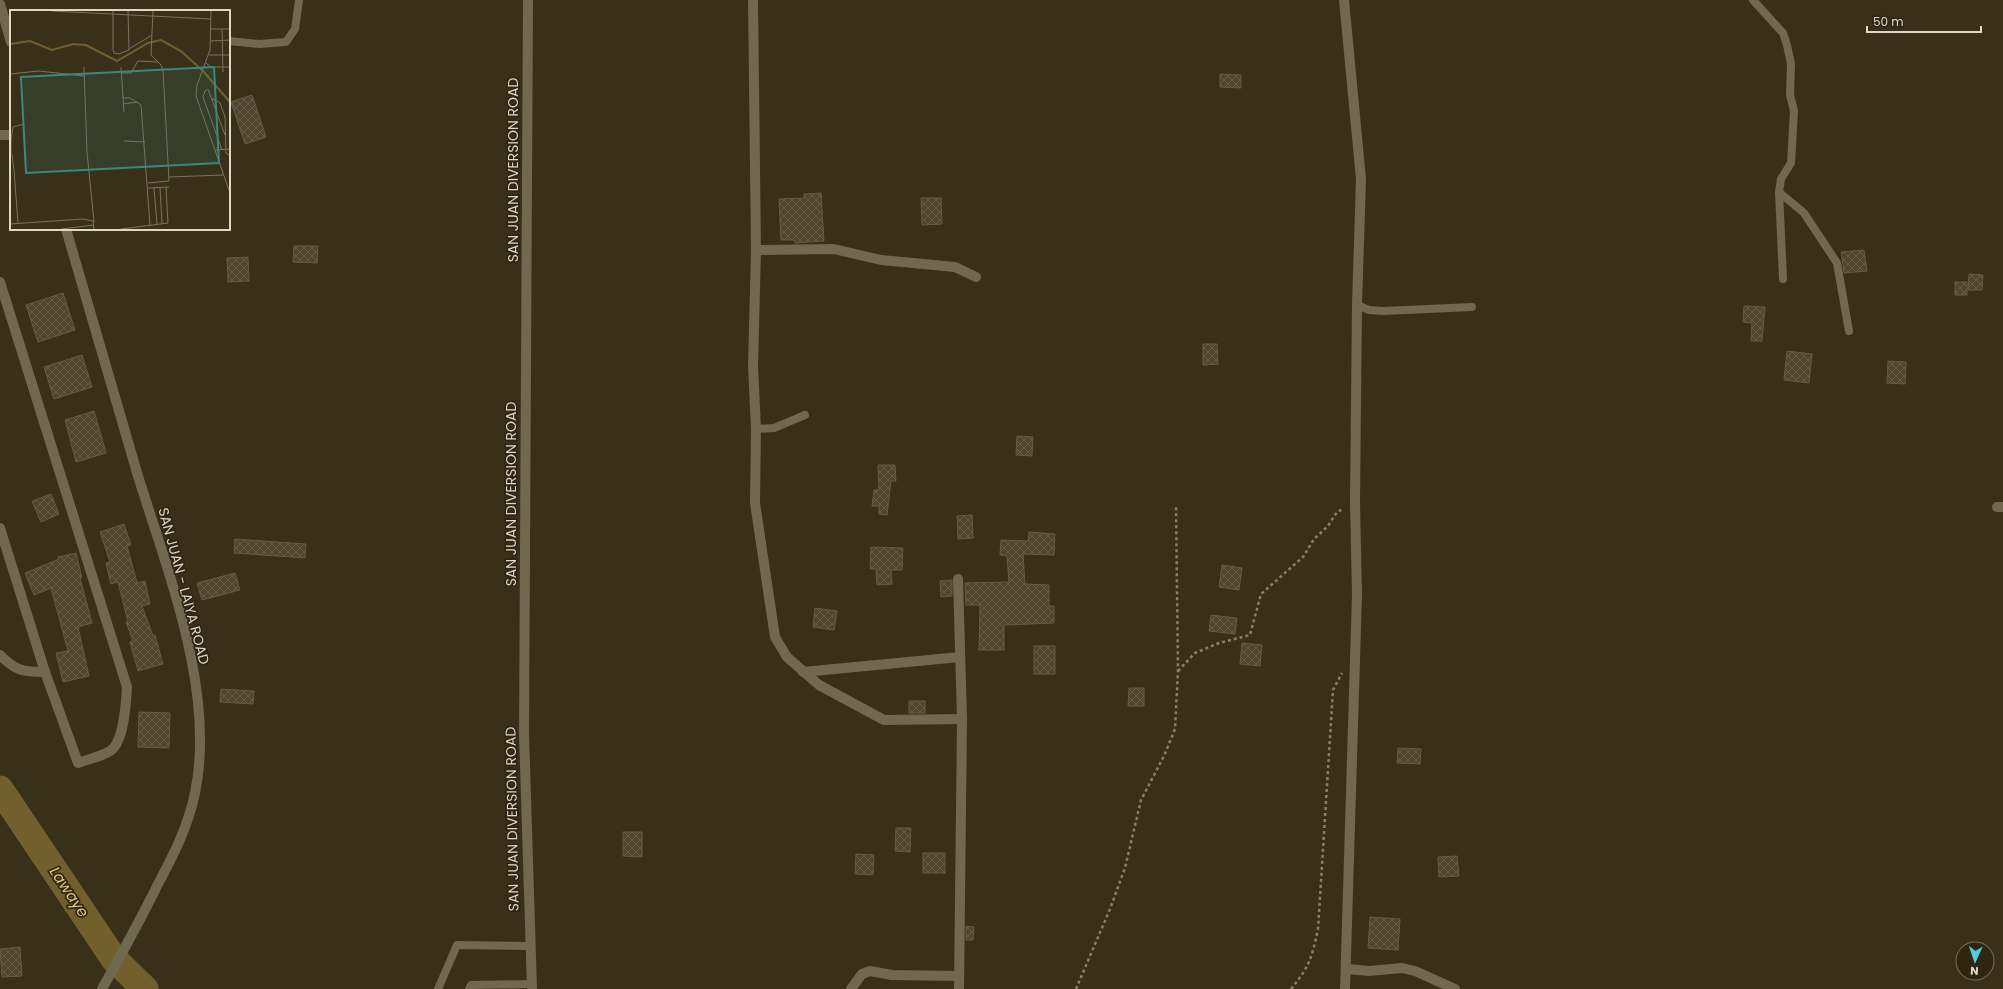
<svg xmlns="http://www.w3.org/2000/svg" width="2003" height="989" viewBox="0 0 2003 989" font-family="Poppins,sans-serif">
  <defs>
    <pattern id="building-cross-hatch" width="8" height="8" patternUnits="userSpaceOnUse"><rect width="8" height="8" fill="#4e452e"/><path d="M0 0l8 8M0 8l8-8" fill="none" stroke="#675f4b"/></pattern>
  </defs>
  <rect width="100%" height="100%" fill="#383019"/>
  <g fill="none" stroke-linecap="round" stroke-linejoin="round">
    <path stroke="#725f2e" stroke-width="27" d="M0,789L114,959L145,989"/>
  </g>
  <g fill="url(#building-cross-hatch)" stroke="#655c44">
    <path d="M1220,74L1241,75V88L1220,87Z"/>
    <path d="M252,95L266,137L245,144L231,102Z"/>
    <path d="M821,193L824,241L795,243V240H781L779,199L804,198V194Z"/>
    <path d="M921,198H941L942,224L922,225Z"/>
    <path d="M294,246H318L317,263L293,262Z"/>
    <path d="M1864,250L1867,271L1844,273L1841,252Z"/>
    <path d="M248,257L249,281L228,282L227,258Z"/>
    <path d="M1969,274L1983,275L1982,290H1968Z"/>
    <rect x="1955" y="282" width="12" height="13"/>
    <path d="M63,293L75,330L38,342L26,305Z"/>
    <path d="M1744,306L1765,307L1762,341H1751L1752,323L1743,322Z"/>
    <path d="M1203,344H1217L1218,364L1203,365Z"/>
    <path d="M1787,351L1812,354L1809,383L1784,380Z"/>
    <path d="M82,355L92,387L54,399L44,367Z"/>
    <path d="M1888,361L1906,362L1905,384L1887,383Z"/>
    <path d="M94,411L106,453L76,462L65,420Z"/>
    <path d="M1017,436L1033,437L1032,456L1016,455Z"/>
    <path d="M878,465H895L896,481H891L887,515L879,514V506H872L874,490H879Z"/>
    <path d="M51,494L59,514L41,522L32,501Z"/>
    <path d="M972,515L973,538L958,539L957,516Z"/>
    <path d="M124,524L131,545L127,546L137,583L145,581L150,604L142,606L153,636L155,635L163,664L138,671L130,642L133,641L126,622H128L118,582L111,584L106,563L110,562L100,532Z"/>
    <path d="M1029,532L1055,534L1054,555L1023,554L1025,584L1049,585V606H1054V623L1004,625V650H979L980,605H966L965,583L1009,582L1007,556L1000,555L1001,540L1028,541Z"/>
    <path d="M235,539L306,544L305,558L234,553Z"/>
    <path d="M871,547L903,548L902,570H891L892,584L877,585L876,569H870Z"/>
    <path d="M76,553L82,578H80L92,623L78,627L89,676L63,682L56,653L68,651L51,588L34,595L25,573L59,559L58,557Z"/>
    <path d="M1222,565L1242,568L1239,590L1219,587Z"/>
    <path d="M235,573L240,590L202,600L197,583Z"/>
    <path d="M952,580V596L941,597L940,581Z"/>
    <path d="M815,608L837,611L834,630L813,627Z"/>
    <path d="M1211,615L1237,618L1235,634L1209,631Z"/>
    <path d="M1242,643L1262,645L1260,666L1240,664Z"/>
    <rect x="1034" y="646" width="21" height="28"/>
    <path d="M1129,688H1144V706H1128Z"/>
    <path d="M221,689L254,691L253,704L220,702Z"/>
    <rect x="909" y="701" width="16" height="12"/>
    <path d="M139,712L170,713L169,748L138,747Z"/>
    <path d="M1398,748L1421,749L1420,764L1397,763Z"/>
    <path d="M896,828H911L910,852L895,851Z"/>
    <path d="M623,832H642V857L623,856Z"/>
    <rect x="923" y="853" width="22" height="20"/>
    <path d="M856,854L874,855L873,875L855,874Z"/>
    <path d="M1457,856L1459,876L1439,877L1438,857Z"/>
    <path d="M1370,917L1400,919L1398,950L1368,948Z"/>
    <path d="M966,926L974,927L973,940H966Z"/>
    <path d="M20,947L22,976L2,977L0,949Z"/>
  </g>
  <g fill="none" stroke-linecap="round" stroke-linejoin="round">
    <g stroke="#88816f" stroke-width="2.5" stroke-dasharray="3 3" stroke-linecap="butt">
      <path d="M1178,671L1195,653L1219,643L1250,635L1261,594L1303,557L1314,539L1328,526L1337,512L1343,509"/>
      <path d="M1076,989L1110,909L1125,868L1141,800L1164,756L1175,729L1178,671L1176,505"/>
      <path d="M1291,989C1310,966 1312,957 1318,929L1333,690L1342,673"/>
    </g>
    <g stroke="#716850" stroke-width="8">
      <path d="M1753,0L1783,33L1787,45L1791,64L1790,95L1794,111L1791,163L1781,179L1779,192L1783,279"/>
      <path d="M229,41L259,44L286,42L295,29L299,0"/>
      <path d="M1779,192L1804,213L1837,263L1849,331"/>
      <path d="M1357,305L1369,310L1383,311L1472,307"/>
      <path d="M756,429L774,428L805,415"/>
      <path d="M438,989L457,945L529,946"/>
      <path d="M469,989L471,985L531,984"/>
    </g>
    <g stroke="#716850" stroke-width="10">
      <path d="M753,0L756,250L753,366L756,429L755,503L775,637L787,657L819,685L884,720L962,719"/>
      <path d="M1344,0L1361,179L1357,305L1355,502L1357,594L1345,989"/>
      <path d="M0,135H11"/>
      <path d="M756,250L834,249L881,260L955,267L976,277"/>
      <path d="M0,282L127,687C126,703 124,743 110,751C101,757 88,759 78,763L45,672L0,528"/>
      <path d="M1997,507H2003"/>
      <path d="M958,579L962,719L959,989"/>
      <path d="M0,655C16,671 23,672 45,672"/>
      <path d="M803,672L960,657"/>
      <path d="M1347,969L1369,971L1402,968L1415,971L1455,989"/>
      <path d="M851,989L862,974L870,971L892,975L959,976"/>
    </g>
    <path stroke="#716850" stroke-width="10" d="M528,0L524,733L532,989"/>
    <g stroke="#716850" stroke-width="10">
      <path d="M0,4L11,42"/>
      <path d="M66,229C90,311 114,394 138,476C168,573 216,692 195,793C188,827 173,856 157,886C140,921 121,955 102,989"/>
    </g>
  </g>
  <g text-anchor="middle" stroke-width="3.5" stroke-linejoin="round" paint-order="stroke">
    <g font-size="14" fill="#ddd8ca" stroke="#2e2610">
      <text transform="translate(513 170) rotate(-90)" y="5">SAN JUAN DIVERSION ROAD</text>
      <text transform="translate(511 494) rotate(-90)" y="5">SAN JUAN DIVERSION ROAD</text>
      <text transform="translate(184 586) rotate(75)" y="5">SAN JUAN - LAIYA ROAD</text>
      <text transform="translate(512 819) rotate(-91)" y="5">SAN JUAN DIVERSION ROAD</text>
    </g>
    <g font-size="15" font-style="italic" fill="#e8ca7d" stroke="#2e2610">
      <text transform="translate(69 892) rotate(56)" y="5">Lawaye</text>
    </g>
  </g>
  <g transform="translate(10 10)">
    <rect width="220" height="220" fill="#383019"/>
    <path fill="none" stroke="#725f2e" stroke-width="2" d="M0,34L20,31L42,40L63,34L76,35L107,51L138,33L151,30L171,41L193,61L220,92"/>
    <path fill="none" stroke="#7a7360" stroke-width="1" d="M42,1L201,9M103,1V39L104,43L109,44L119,40L118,1M201,1L200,40L187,75L186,86L220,183M201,19H220M212,19L213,62M201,31L220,30M119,39L142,25M199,45H220M196,53L201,57H220M74,57L77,142L84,212M111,57L114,102M112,63H121L128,51L148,52M0,64L29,61L74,66M113,88H120L131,95L140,215M201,88L210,93L215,107L216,143L220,146M113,94L128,92M1,129V145M1,130L3,117L14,114M114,131L135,132M205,140L220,139M212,140L193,87L195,81L198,79L215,125M0,145H2L4,160L8,213M159,167L213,165M138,173L159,171L153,60L151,55L141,45L143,1M138,178L159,177M144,178L147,214M150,178L152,214M0,214L73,209L83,211L84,219M51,219L84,215M111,219L158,213L156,177"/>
    <path fill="#388a80" fill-opacity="0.15" stroke="#388a80" stroke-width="2" d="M204,57L209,153L16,163L11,67Z"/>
    <rect width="220" height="220" fill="none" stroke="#ddd8ca" stroke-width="2"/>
  </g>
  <g transform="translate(1975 961) rotate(183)"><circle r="19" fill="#2e2610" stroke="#746d5a"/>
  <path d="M0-3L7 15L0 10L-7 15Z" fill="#54cadd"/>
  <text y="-6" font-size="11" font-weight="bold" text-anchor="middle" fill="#ddd8ca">N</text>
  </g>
  <path d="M1867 26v6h114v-6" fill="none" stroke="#ddd8ca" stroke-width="2"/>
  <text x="1873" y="26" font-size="12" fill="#ddd8ca" stroke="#2e2610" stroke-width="3" paint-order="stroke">50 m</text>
</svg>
